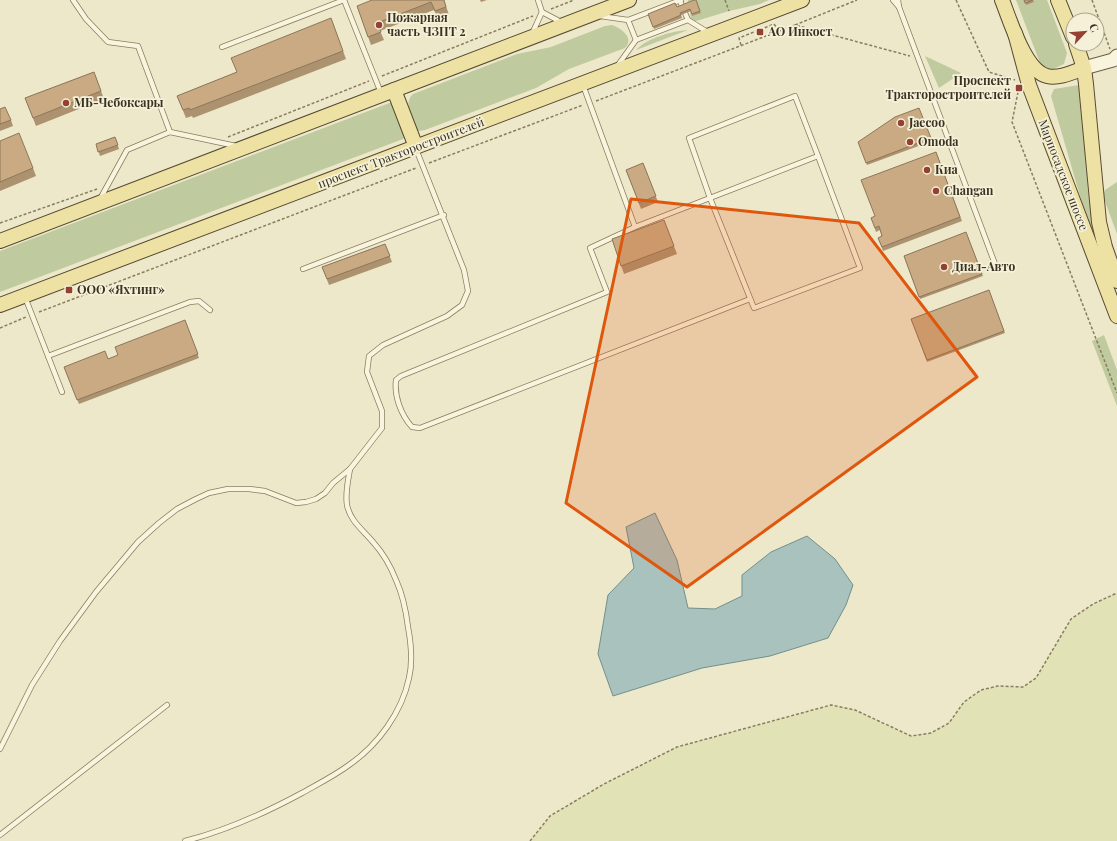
<svg xmlns="http://www.w3.org/2000/svg" width="1117" height="841" viewBox="0 0 1117 841" font-family="'Playfair Display',serif">
  <rect width="100%" height="100%" fill="#ede8ca"/>
  <path fill="#e2e2b7" d="M1117,593V841H530L550,816L604,784L677,747L831,705L855,710L911,736L931,733L949,723L964,702L981,690L998,686L1023,687L1036,678L1071,619L1093,604Z"/>
  <g fill="#bfcb9e">
    <path d="M688,0H769L760,4L729,11L693,22L691,19Z"/>
    <path d="M1016,0H1047L1067,53L1064,64L1051,70L1044,68L1040,63Z"/>
    <path d="M612,25C621,28 635,38 625,48L569,69L536,88L425,130L419,131L415,129C412,118 403,102 413,94L517,54L551,47L605,26Z"/>
    <path d="M688,30L636,50C647,38 672,31 688,30Z"/>
    <path d="M925,56L961,73L939,88Z"/>
    <path d="M1079,85L1082,87L1088,192L1096,244L1087,220L1051,96L1054,89Z"/>
    <path d="M392,102L406,136L403,139L0,292V251Z"/>
    <path d="M1117,182V234L1103,196L1105,190Z"/>
    <path d="M1104,335L1117,370V406L1092,341Z"/>
  </g>
  <path fill="#aac2be" stroke="#71908d" d="M655,513L677,560L688,608L715,609L742,596V575L771,552L807,536L835,559L853,585L846,605L828,638L770,656L702,668L613,696L598,654L608,595L634,568L626,527Z"/>
  <g fill="none" stroke-linecap="round" stroke-linejoin="round">
    <defs>
      <g id="lane">
        <path d="M73,0L86,19L108,42L138,46L170,132"/>
        <path d="M344,0L381,93"/>
        <path d="M538,0L542,12L561,22"/>
        <path d="M893,0L899,7"/>
        <path d="M898,0L899,7L995,264"/>
        <path d="M680,1L688,20"/>
        <path d="M600,16L628,20L681,0"/>
        <path d="M628,20L636,40"/>
        <path d="M532,34L542,12"/>
        <path d="M222,47L344,0"/>
        <path d="M618,65L636,40L688,20L709,33"/>
        <path d="M583,85L635,227L710,198L689,138L795,96L818,156"/>
        <path d="M818,156L860,268L754,308L710,198Z"/>
        <path d="M100,199L127,150L170,132L236,146"/>
        <path d="M635,227L590,248L607,292L401,376L396,380C394,396 401,415 412,427L420,428L750,299"/>
        <path d="M303,269L444,215"/>
        <path d="M25,297L62,392"/>
        <path d="M48,356L190,302L199,301L210,310"/>
        <path d="M0,749L32,685L60,641L96,592L138,542L159,523L177,509L196,499L209,493L228,489H249L265,491L296,503L306,502L316,499L325,493L333,483L350,469L382,428V411L367,372L369,356L383,345L447,316L462,305L468,291L464,270L416,149"/>
        <path d="M0,835L167,705"/>
        <path d="M185,841C226,831 265,813 302,793C318,784 334,776 349,765C378,745 402,712 409,678C413,661 411,643 408,627C406,611 403,595 396,580C391,567 382,552 373,542C363,530 350,521 347,505C345,493 348,481 350,469"/>
      </g>
      <path id="secondary" d="M1084,68L1113,60L1117,56"/>
      <g id="primary">
        <path d="M1002,0C1010,20 1025,71 1047,76C1059,79 1073,72 1084,68"/>
        <path d="M1058,0L1073,37"/>
        <path d="M1015,33L1029,85L1117,316"/>
        <path d="M1076,44L1084,68L1086,84L1099,222L1105,247L1117,281"/>
        <path d="M394,90L416,147"/>
        <path d="M0,241L629,0"/>
        <path d="M0,305L802,0"/>
      </g>
    </defs>
    <use href="#lane" stroke="#897c5f" stroke-width="6"/>
    <use href="#secondary" stroke="#6b5d42" stroke-width="15"/>
    <use href="#primary" stroke="#574932" stroke-width="16"/>
    <g stroke="#897c5f" stroke-width="1.5" stroke-dasharray="3 2" stroke-linecap="butt">
      <path d="M725,0L729,11"/>
      <path d="M956,0L989,72L1015,80"/>
      <path d="M1092,0L1110,49"/>
      <path d="M551,9L574,0"/>
      <path d="M795,25L857,0"/>
      <path d="M741,45L739,38L774,24L779,31"/>
      <path d="M382,76L533,16"/>
      <path d="M1018,92L1012,122L1117,393"/>
      <path d="M596,101L795,25L910,56"/>
      <path d="M228,137L369,81"/>
      <path d="M429,163L583,105"/>
      <path d="M0,223L97,189"/>
      <path d="M39,312L416,168"/>
      <path d="M0,328L26,317"/>
      <path d="M530,841L550,816L604,784L677,747L831,705L855,710L911,736L931,733L949,723L964,702L981,690L998,686L1023,687L1036,678L1071,619L1093,604L1117,593"/>
    </g>
    <use href="#lane" stroke="#f8f4dd" stroke-width="4.5"/>
    <use href="#secondary" stroke="#f8f4dd" stroke-width="13"/>
    <use href="#primary" stroke="#ede2a4" stroke-width="14"/>
  </g>
  <g fill="#ad9270">
    <path d="M444,0L449,15L438,19L434,10L380,31L384,40L371,45L357,6Z"/>
    <path d="M480,0H487L481,2Z"/>
    <path d="M696,0L701,13L692,16L691,11L681,15L682,18L654,29L648,14L677,7Z"/>
    <path d="M1024,0H1033L1034,2L1026,5Z"/>
    <path d="M331,18L346,59L193,118L192,116L186,118L177,96L237,72Z"/>
    <path d="M94,72L104,99L36,126L25,98Z"/>
    <path d="M919,108L932,141L867,165L858,142Z"/>
    <path d="M0,109L11,120L13,126L0,131Z"/>
    <path d="M115,137L119,149L100,156L96,144Z"/>
    <path d="M0,141L33,168L36,176L0,191Z"/>
    <path d="M936,152L962,221L883,251L878,238L882,236L880,230L876,232L871,218L875,216Z"/>
    <path d="M643,163L658,202L641,209L626,170Z"/>
    <path d="M664,220L677,254L624,274L612,239Z"/>
    <path d="M966,232L983,276L920,299L904,256Z"/>
    <path d="M385,244L392,262L329,285L322,267Z"/>
    <path d="M989,290L1005,333L927,362L911,319Z"/>
    <path d="M185,320L199,358L79,404L64,367L108,359L118,355Z"/>
  </g>
  <g fill="#c9aa82" stroke="#8d775b">
    <path d="M372,0H444L446,7L435,11L431,2L377,23L381,32L368,37L357,6Z"/>
    <path d="M694,0H696L700,11L692,14L690,9L680,13L681,15L653,27L648,14L675,3L677,7Z"/>
    <path d="M1024,0H1033L1025,3Z"/>
    <path d="M331,18L343,51L190,110L189,108L183,110L177,96L237,72L231,58Z"/>
    <path d="M94,72L101,91L33,118L25,98Z"/>
    <path d="M5,107L11,120L0,124V109Z"/>
    <path d="M919,108L931,138L866,163L858,142L895,117Z"/>
    <path d="M19,133L33,168L0,182V141Z"/>
    <path d="M115,137L118,145L98,152L96,144Z"/>
    <path d="M936,152L960,217L882,247L878,238L882,236L879,226L875,228L871,218L875,216L861,180Z"/>
    <path d="M643,163L656,196L639,203L626,170Z"/>
    <path d="M664,220L674,246L621,266L612,239Z"/>
    <path d="M966,232L982,274L919,297L904,256Z"/>
    <path d="M385,244L390,256L327,279L322,267Z"/>
    <path d="M989,290L1004,331L927,360L911,319Z"/>
    <path d="M185,320L198,354L77,400L64,367L105,351L108,359L118,355L115,347Z"/>
  </g>
  <path fill="#df570d" fill-opacity="0.2" stroke="#df570d" stroke-width="3" stroke-linejoin="round" d="M631,199L859,223L977,377L687,587L566,503Z"/>
  <g fill="#954031" stroke="#f5f1d9" stroke-width="1.5">
    <circle cx="379" cy="25" r="4"/>
    <rect x="756" y="28" width="8" height="8" rx="2"/>
    <rect x="1015" y="84" width="8" height="8" rx="2"/>
    <circle cx="66" cy="103" r="4"/>
    <circle cx="901" cy="123" r="4"/>
    <circle cx="910" cy="142" r="4"/>
    <circle cx="927" cy="170" r="4"/>
    <circle cx="936" cy="191" r="4"/>
    <circle cx="944" cy="267" r="4"/>
    <rect x="65" y="286" width="8" height="8" rx="2"/>
  </g>
  <g text-anchor="middle" stroke-width="3.5" stroke-linejoin="round" paint-order="stroke">
    <g font-size="12" font-weight="bold" fill="#3a3121" stroke="#f5f1d9" text-anchor="start">
      <text x="387" y="22">Пожарная<tspan x="387" dy="14">часть ЧЗПТ 2</tspan></text>
      <text x="768" y="36">АО Инкост</text>
      <text x="1011" y="85" text-anchor="end">Проспект<tspan x="1011" dy="14">Тракторостроителей</tspan></text>
      <text x="74" y="107">МБ-Чебоксары</text>
      <text x="909" y="127">Jaecoo</text>
      <text x="918" y="146">Omoda</text>
      <text x="935" y="174">Киа</text>
      <text x="944" y="195">Changan</text>
      <text x="952" y="271">Диал-Авто</text>
      <text x="77" y="294">ООО «Яхтинг»</text>
    </g>
    <g font-size="12" fill="#3a3121" stroke="#f5f1d9">
      <text transform="translate(401 153) rotate(-21)" y="4">проспект Тракторостроителей</text>
      <text transform="translate(1063 175) rotate(69)" y="4">Марпосадское шоссе</text>
    </g>
  </g>
  <g transform="translate(1085 32) rotate(64)"><circle r="19" fill="#f5f1d9" stroke="#aaa48f"/>
  <path d="M0-3L7 15L0 10L-7 15Z" fill="#954031"/>
  <text y="-6" font-size="11" font-weight="bold" text-anchor="middle" fill="#3a3121">С</text>
  </g>
</svg>
